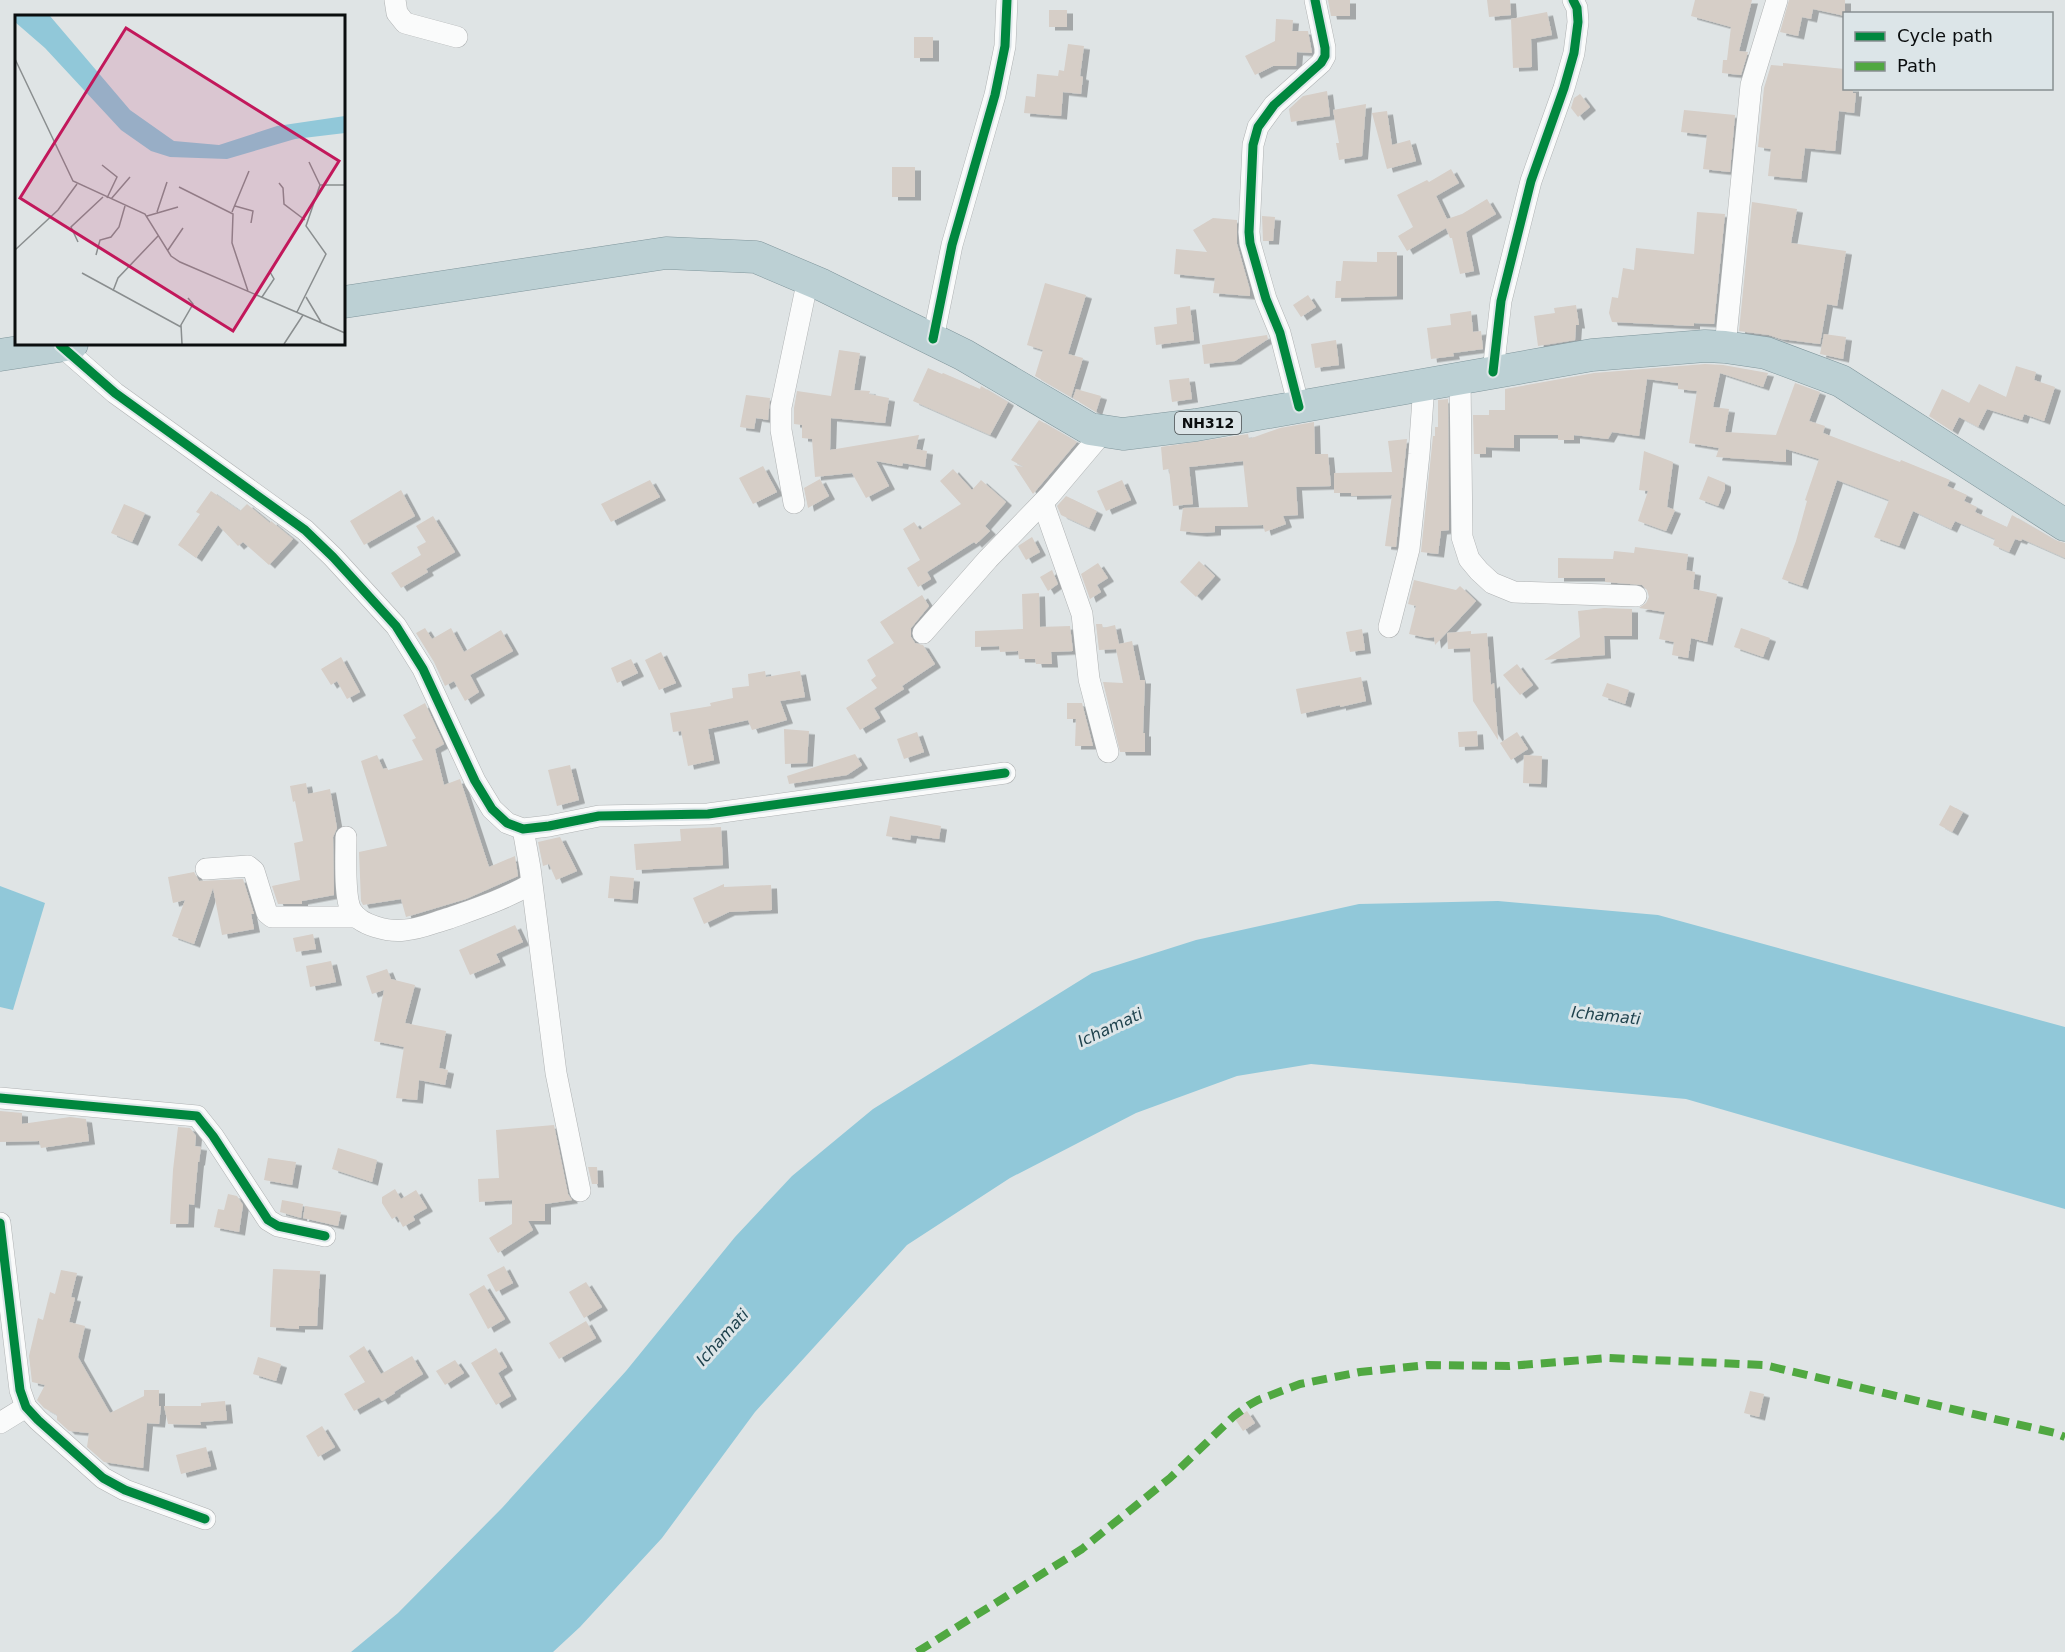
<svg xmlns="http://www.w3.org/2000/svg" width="2065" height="1652" viewBox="0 0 2065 1652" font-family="'DejaVu Sans',sans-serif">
  <defs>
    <filter id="shadow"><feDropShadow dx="6" dy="3.5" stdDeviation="0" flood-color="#0004"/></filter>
  </defs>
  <rect width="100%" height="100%" fill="#dfe4e5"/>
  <g fill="#91c8d9">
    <path d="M0,886L45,903L13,1010L0,1007Z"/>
    <path d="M1498,901L1658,915L2065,1027V1209L1686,1099L1311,1064L1237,1076L1136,1113L1010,1178L907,1245L755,1412L662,1538L580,1627L553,1652H351L398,1613L502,1508L626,1371L735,1237L792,1176L873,1109L1092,973L1196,940L1359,904Z"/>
  </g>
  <g fill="#d6cec7" filter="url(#shadow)">
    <path d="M1328,0H1350V16H1331Z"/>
    <path d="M1487,0H1510L1511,15L1489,17Z"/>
    <path d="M1695,0H1752L1739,51L1748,52L1741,75L1722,73L1723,60H1727L1731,27L1691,16Z"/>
    <path d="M1789,0H1845V16L1813,9L1811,19L1802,17L1798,36L1780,32Z"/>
    <rect x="1049" y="10" width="18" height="17"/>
    <path d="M1547,12L1552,35L1531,39L1532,67L1513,68L1511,19Z"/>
    <path d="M1276,19L1293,20L1292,31H1308L1312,53L1297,52L1296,66H1273L1255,75L1245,56L1275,41Z"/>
    <rect x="914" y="37" width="19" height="21"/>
    <path d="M1068,44L1084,46L1080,76L1083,77L1081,94L1063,92L1061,116L1024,113L1026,96L1035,97L1037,74L1058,76L1059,70L1064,71Z"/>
    <path d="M1783,63L1845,69V88H1853V93H1856L1854,113L1839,111L1835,151L1805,148L1801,179L1768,176L1771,149L1758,147L1764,88L1771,65L1783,66Z"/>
    <path d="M1327,91L1330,116L1291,122L1289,109L1303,96Z"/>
    <path d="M1580,94L1590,107L1578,117L1571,108L1574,98Z"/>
    <path d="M1366,104L1362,156L1339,160L1336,143H1339L1333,110Z"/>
    <path d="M1684,110L1735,115L1730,172L1703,169L1707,135L1681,132Z"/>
    <path d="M1387,111L1392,145L1410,140L1416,161L1387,169L1372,113Z"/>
    <rect x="892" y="167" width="23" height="30"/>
    <path d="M1451,169L1459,183L1436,196L1447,219L1462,214L1487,199L1496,214L1466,232L1474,271L1460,274L1452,238H1450L1446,228L1407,251L1398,236L1413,227L1397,195L1427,180L1429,182Z"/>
    <path d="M1752,202L1797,209L1791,243L1846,251L1837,306L1827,304L1820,344L1781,339L1769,335L1739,331Z"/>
    <path d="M1697,212L1725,214L1714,324L1694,323V326L1612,322L1609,313L1612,297L1618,298L1623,268L1634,270L1636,248L1694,254Z"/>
    <path d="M1262,216L1275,217L1273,241H1263Z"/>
    <path d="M1213,218L1237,220V244L1250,290V296L1213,293L1215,278L1174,274L1176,249L1207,252L1193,230Z"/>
    <path d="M1377,252H1397V296L1335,298L1336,281H1341L1343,261L1377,262Z"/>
    <path d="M1045,283L1086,295L1068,354L1083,358L1071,397L1035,376L1043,350L1027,345Z"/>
    <path d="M1308,295L1316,307L1301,317L1293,305Z"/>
    <path d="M1576,305L1579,325H1576L1575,340L1538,346L1534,316L1555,313L1554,308Z"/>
    <path d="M1190,306L1194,340L1156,345L1154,327L1177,324L1176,308Z"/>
    <path d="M1471,311L1473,332L1481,331L1483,349L1453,353L1454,356L1431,359L1427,328L1451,325L1450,314Z"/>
    <path d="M1824,334L1846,337L1843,359L1820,354Z"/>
    <path d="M1267,335L1268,339L1235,361L1204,364L1202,345Z"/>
    <path d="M1336,340L1339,365L1315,368L1311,344Z"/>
    <path d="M839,350L860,353L854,390L870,391L869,394L889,398L885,423L831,418L830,450L919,435L916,449L927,451L925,467L903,463L902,466L876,461L889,486L866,498L852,473L815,477L812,439L802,438V425L794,424V408L797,391L831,396Z"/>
    <path d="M1705,364L1723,365L1768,373L1763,387L1720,373L1713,407L1729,409L1725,432L1776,435L1795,383L1820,392L1809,421L1825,426L1823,433L1900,462L1901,460L1950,480L1947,486L1967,495L1964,501L1977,507L1975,512L2007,527L2012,515L2055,540L2065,543V558L2022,539L2021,541L2015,539L2009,552L1993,545L1995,539L1955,521L1951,529L1913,511L1899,546L1874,537L1889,500L1837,480L1802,586L1782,579L1796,541L1807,501L1805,500L1819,459L1786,449V462L1716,457L1719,448L1689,443L1697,391L1678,389V383L1647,379L1639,436L1612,432L1608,439L1574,435V440H1558V435H1514V448L1486,447V454H1474L1473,415H1489V410H1505V389L1594,373Z"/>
    <path d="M2016,366L2036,372L2034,380L2055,387L2044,421L2024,414L2022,420L1987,409L1978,427L1959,417L1952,431L1929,416L1942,389L1969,403L1979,384L2006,397Z"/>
    <path d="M928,368L942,374L943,373L980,389L981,386L1008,402L990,435L913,401Z"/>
    <path d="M1189,378L1192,399L1172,402L1169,380Z"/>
    <path d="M1076,389L1101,396L1096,412L1073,398Z"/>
    <path d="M746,395L770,398L768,420L756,418L754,429L740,427Z"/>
    <path d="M1448,399L1449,530L1441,531L1438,554L1421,552L1433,436H1435V427H1438V400Z"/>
    <path d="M1039,420L1077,442L1033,494L1014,465L1024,467L1011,460Z"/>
    <path d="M1314,422L1315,454H1328L1331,486L1296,487L1298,515L1283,516L1286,524L1265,532L1263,525L1215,526V532L1201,533L1180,531L1183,508L1248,507L1243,461L1189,467L1193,504L1173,506L1169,469L1163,470L1161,447L1248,434L1249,439L1280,428Z"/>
    <path d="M1407,439L1396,547L1385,546L1392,495L1351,496V493H1334V473L1392,472L1388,441Z"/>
    <path d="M1644,451L1673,462L1667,507L1675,510L1666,531L1638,521L1648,491L1639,490Z"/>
    <path d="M763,466L777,492L753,504L739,478Z"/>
    <path d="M953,469L972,490L981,480L1006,502L985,526L990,531L976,544L974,542L927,572L931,579L918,587L907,568L920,560L903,529L914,522L920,530L961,504L940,481Z"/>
    <path d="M1708,476L1725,483V489L1718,506L1699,499Z"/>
    <path d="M820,479L829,496L808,508L804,488Z"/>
    <path d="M650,480L660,497L611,522L601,504Z"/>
    <path d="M1122,480L1131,500L1106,511L1097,491Z"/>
    <path d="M401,490L415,516L364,545L350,521Z"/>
    <path d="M211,491L240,511L247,504L270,523L271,521L293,539L269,565L243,542L238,546L218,525L196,558L178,545L200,514L196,512Z"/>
    <path d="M1066,496L1097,511L1089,528L1061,515L1057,506Z"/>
    <path d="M124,504L145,513L132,542L111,533Z"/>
    <path d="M433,516L455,552L426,569L428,572L401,588L391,573L421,555L417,547L426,542L416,526Z"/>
    <path d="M1032,537L1040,552L1026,560L1018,546Z"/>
    <path d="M1635,547L1688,554L1686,570L1695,572L1693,589L1717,594L1707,642L1691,638L1688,658L1672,655L1674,642L1659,639L1665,612L1639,608L1646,603L1649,597L1647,590L1642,585L1605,582V578H1558V558L1613,559L1614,551L1634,553Z"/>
    <path d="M1199,561L1215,576L1196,597L1180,582Z"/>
    <path d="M1098,563L1108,578L1097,585L1101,592L1090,599L1081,574Z"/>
    <path d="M1052,570L1058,584L1048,591L1040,577Z"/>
    <path d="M1414,580L1456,590L1460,586L1476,601L1435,645L1434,637L1428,638L1409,634L1416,606L1408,604Z"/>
    <path d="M1039,593L1040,627L1070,626L1073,651L1051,652L1052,664H1036L1035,659H1019L1018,651L1000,652L999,646L975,647V631L1023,629L1022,594Z"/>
    <path d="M922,595L929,606L911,628V637L915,643L923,645L935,664L902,686L904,689L874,708L880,718L860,730L846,708L877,688L871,680L876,676L867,660L894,643L880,622Z"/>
    <path d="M1604,608L1632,609V636H1604L1605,655L1544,660L1580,637L1578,611Z"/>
    <path d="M1096,624H1102L1103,628L1115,625L1119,644L1132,641L1140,680H1145L1143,733H1145V752H1120L1103,682L1123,683L1116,649L1099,650Z"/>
    <path d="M425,628L432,639L451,628L464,652L501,630L513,651L470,675L479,692L465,701L454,681L445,686L434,662L416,633Z"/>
    <path d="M1741,628L1770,638L1763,657L1734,647Z"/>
    <path d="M1362,629L1365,650L1350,652L1346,632Z"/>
    <path d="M1471,631V634L1487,633L1491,685L1494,683L1498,740L1473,701L1470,648L1448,649L1447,633Z"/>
    <path d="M661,652L676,683L659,690L645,660Z"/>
    <path d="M341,657L360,692L347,699L337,681L331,685L321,669Z"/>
    <path d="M631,659L638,673L617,683L611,668Z"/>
    <path d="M1517,664L1533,685L1520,695L1503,675Z"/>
    <path d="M765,671L766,677L800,671L805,697L780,701L787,720L752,730L748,720L708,729L714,760L688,766L681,731L673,732L670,713L711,706L710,703L733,698L732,688L749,686L748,674Z"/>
    <path d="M1361,677L1366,701L1340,707V705L1301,714L1296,689Z"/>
    <path d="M1607,683L1629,690L1625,704L1602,696Z"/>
    <path d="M425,703L444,744L435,749L444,785L460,779L489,867L515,856L518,876L466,899L406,917L401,899L363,905L361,901L359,852L387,846L361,761L377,755L383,769L387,768L388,770L423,760L412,740L416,738L403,715Z"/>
    <path d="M1067,703H1082L1093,746H1075L1076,719H1067Z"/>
    <path d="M784,729L809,731L807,763L785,764Z"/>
    <path d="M1477,731L1478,746L1459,747L1458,732Z"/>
    <path d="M917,732L924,752L904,759L897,739Z"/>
    <path d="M1517,732L1528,749L1511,760L1500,743Z"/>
    <path d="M855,754L862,765L847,775L789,784L787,776Z"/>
    <path d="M1524,755L1542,756L1541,784L1523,783Z"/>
    <path d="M570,765L579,800L557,806L548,770Z"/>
    <path d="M306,783L308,794L330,789L337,828L333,837L334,895L302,901V904H278L272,886L300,880L294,843L303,841L295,801L293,802L290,786Z"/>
    <path d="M1950,805L1963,812L1952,832L1939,825Z"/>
    <path d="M890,816L941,826L939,839L911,835L910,840L886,836Z"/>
    <path d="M721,827L723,865L636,870L634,844L681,841L680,829Z"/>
    <path d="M560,837L577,871L556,880L549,864L543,866L538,842Z"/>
    <path d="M194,872L199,881L243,879L254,914H251L254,929L222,935L213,888L194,944L172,936L185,900L173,903L168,877Z"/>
    <path d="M610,876L634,878L632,900L608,898Z"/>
    <path d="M724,884V887L771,885L772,910L729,912L704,924L693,898Z"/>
    <path d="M515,925L523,942L496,954L500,962L470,975L459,950Z"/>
    <path d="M313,934L316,949L296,952L293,938Z"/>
    <path d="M331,961L336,982L310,987L306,966Z"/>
    <path d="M387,969L391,979L415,985L405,1023L446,1031L439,1068L448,1070L445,1085L419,1080L417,1100L396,1098L404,1047L374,1041L384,990L372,994L366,976Z"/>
    <path d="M0,1111L22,1113V1124L70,1117L86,1119L89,1141L41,1148L39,1141L0,1142Z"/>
    <path d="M554,1125L568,1194L572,1200L545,1204V1221H528L533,1230L498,1253L489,1238L512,1224V1200L479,1202L478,1179L499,1178L496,1130Z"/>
    <path d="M178,1127L190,1128L196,1136L195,1146L201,1147L199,1162H198L194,1205L189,1204L188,1224H170L173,1170Z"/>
    <path d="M338,1148L377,1160L372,1182L332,1169Z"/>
    <path d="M268,1158L296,1162L292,1185L264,1180Z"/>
    <path d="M588,1167H597L598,1184H592Z"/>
    <path d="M395,1189L401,1199L416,1190L427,1208L413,1216L415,1220L403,1227L397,1216L392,1219L382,1203V1197Z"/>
    <path d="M228,1194L237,1196L243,1205L239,1232L214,1227L218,1209L224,1210Z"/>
    <path d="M282,1200L303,1204L301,1218L280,1212Z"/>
    <path d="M305,1206L341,1212L338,1226L303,1218Z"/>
    <path d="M504,1266L513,1283L496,1292L487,1275Z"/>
    <path d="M273,1269L320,1271L317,1326H299V1329L270,1327Z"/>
    <path d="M61,1270L77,1273L71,1297L75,1298L69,1322L85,1326L78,1357L110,1413L144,1396V1390H159V1406H161L159,1424L147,1423L143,1468L104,1462L87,1447L89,1433L69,1431L57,1420V1415L44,1408L37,1400L45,1385L32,1382L29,1356L38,1318L43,1320L50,1292L55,1294Z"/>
    <path d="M586,1282L602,1307L584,1318L569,1292Z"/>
    <path d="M484,1285L505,1319L488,1329L469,1294Z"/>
    <path d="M586,1321L596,1338L559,1359L549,1343Z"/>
    <path d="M364,1346L381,1374L412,1356L423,1374L394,1392L395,1393L382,1401L379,1397L354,1411L344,1394L365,1382L349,1356Z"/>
    <path d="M496,1348L507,1367L498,1373L511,1396L496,1405L471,1363Z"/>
    <path d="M258,1357L281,1364L276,1381L253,1374Z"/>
    <path d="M455,1360L464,1373L445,1385L436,1371Z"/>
    <path d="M1750,1391L1764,1394L1759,1417L1744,1413Z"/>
    <path d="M225,1401L227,1420L200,1422L201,1425L168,1424L164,1406H201V1403Z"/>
    <path d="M1247,1411L1255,1423L1243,1431L1235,1419Z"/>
    <path d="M322,1426L335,1447L318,1457L306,1436Z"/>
    <path d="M206,1447L211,1466L181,1474L176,1455Z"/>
  </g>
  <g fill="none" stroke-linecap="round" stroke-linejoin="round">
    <defs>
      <g id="minor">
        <path d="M395,0L397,13L405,23L457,37"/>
        <path d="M933,339L952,245L995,95L1005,46L1007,0"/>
        <path d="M60,345L115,393L305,530L333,557L396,626L423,669L475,781L492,809L507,823L523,829L549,826L599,816L708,814L1005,773"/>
        <path d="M1725,347L1751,85L1777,0"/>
        <path d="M1493,372L1501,301L1531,181L1564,88L1574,53L1578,22L1577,8L1573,0"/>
        <path d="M1460,378L1462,537L1469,559L1479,571L1492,583L1514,592L1636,596"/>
        <path d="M1299,407L1280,333L1266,299L1250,243L1249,232L1253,145L1258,127L1274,105L1321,63L1325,56V48L1315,0"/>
        <path d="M794,503L781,430V407L808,279"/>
        <path d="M1043,503L1082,614L1089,679L1108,752"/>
        <path d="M1389,627L1409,549L1419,454L1424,385"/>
        <path d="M923,633L988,559L1050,495L1104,431"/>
        <path d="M523,829L530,868L556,1073L580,1191"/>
        <path d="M346,837C346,854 344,897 351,910C360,926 389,932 405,930C421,929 435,922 450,918C478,908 505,899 531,884"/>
        <path d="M206,869L248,866L254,871L267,913L272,917H356"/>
        <path d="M0,1098L197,1116L213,1136L268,1220L278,1226L325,1236"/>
        <path d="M0,1223L20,1390L26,1407L38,1420L103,1478L125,1490L205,1519"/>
        <path d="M0,1423L26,1407"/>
      </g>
      <g id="highway">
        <path d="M344,302L666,253L756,257L822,285L964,355L1090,429L1123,434L1196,425L1592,355L1705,346L1725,347L1766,353L1841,381L2065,525"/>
        <path d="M0,355L72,344"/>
      </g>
    </defs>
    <use href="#minor" stroke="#b0b3b4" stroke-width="22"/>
    <use href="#highway" stroke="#80969c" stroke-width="33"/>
    <use href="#minor" stroke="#fafbfb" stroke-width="21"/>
    <use href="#highway" stroke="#bcd0d4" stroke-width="32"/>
    <path stroke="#50a841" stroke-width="8" stroke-dasharray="15 8" stroke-linecap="butt" d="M917,1652L1082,1549L1170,1478L1234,1416L1249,1405L1258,1400L1300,1384L1360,1372L1428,1365L1509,1366L1608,1358L1764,1365L2055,1433L2065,1437"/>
    <defs>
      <g id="cycleway">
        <path d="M933,339L952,245L995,95L1005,46L1007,0"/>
        <path d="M60,345L115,393L305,530L333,557L396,626L423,669L475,781L492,809L507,823L523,829L549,826L599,816L708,814L1005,773"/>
        <path d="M1493,372L1501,301L1531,181L1564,88L1574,53L1578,22L1577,8L1573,0"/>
        <path d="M1299,407L1280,333L1266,299L1250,243L1249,232L1253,145L1258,127L1274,105L1321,63L1325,56V48L1315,0"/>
        <path d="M0,1098L197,1116L213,1136L268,1220L278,1226L325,1236"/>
        <path d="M0,1223L20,1390L26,1407L38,1420L103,1478L125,1490L205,1519"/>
      </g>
    </defs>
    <use href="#cycleway" stroke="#dce5e8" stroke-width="13"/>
    <use href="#cycleway" stroke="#00873e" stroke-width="9"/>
  </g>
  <g text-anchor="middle" stroke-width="6" stroke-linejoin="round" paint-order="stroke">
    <rect fill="#dce5e8" stroke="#4a4e50" stroke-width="1.5" x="1175" y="412" width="66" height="22" rx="4.5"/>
    <g font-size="14" font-weight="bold" fill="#0b0e0f">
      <text x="1208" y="428">NH312</text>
    </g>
    <g font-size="16" font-style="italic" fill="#1f424d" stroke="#dce5e8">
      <text transform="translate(1606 1015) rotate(6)" y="6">Ichamati</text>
      <text transform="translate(1110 1027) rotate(-25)" y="6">Ichamati</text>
      <text transform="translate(722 1337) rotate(-48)" y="6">Ichamati</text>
    </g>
  </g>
  <g transform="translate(15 15)">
    <rect width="330" height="330" fill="#dfe4e5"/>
    <path d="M0,1H35L115,95L159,126L204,130L262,111L330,101V118L280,124L212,144L155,142L136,136L106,115L30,33L0,7Z" fill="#91c8d9"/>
    <path fill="none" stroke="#8a8e8f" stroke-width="1.5" d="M0,44L58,166L130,199L156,241L165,247L330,318M87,150L102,162L92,183M264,168L268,173L269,189L290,205M305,170H330M164,172L218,199L217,228L233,276M96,184L115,162M220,191L238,196L236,208M142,197L152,167M217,197L234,156M132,201L163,192M63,227L56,212L88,182M0,235L43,195L62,169M153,235L168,213M81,240L85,225L96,222L104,212L110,191M67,258L166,312M98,276L103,263L143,221M247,282L259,264L255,257M291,282L306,307M282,297L311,239L291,211L305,170L294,147M167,329L166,310L178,289L173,283M269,329L288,300"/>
    <path fill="#c2185b" fill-opacity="0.15" stroke="#c2185b" stroke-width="3" d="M111,13L324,146L218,316L5,183Z"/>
    <rect width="330" height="330" fill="none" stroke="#0b0e0f" stroke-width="3"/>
  </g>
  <rect x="1843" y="12" width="210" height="78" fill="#dce5e8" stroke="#888f91" stroke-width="1.5"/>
  <rect x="1855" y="32" width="30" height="9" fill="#00873e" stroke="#888f91" stroke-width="1.5"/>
  <text x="1897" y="42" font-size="18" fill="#0b0e0f">Cycle path</text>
  <rect x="1855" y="62" width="30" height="9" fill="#50a841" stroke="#888f91" stroke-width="1.5"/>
  <text x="1897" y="72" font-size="18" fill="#0b0e0f">Path</text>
</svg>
